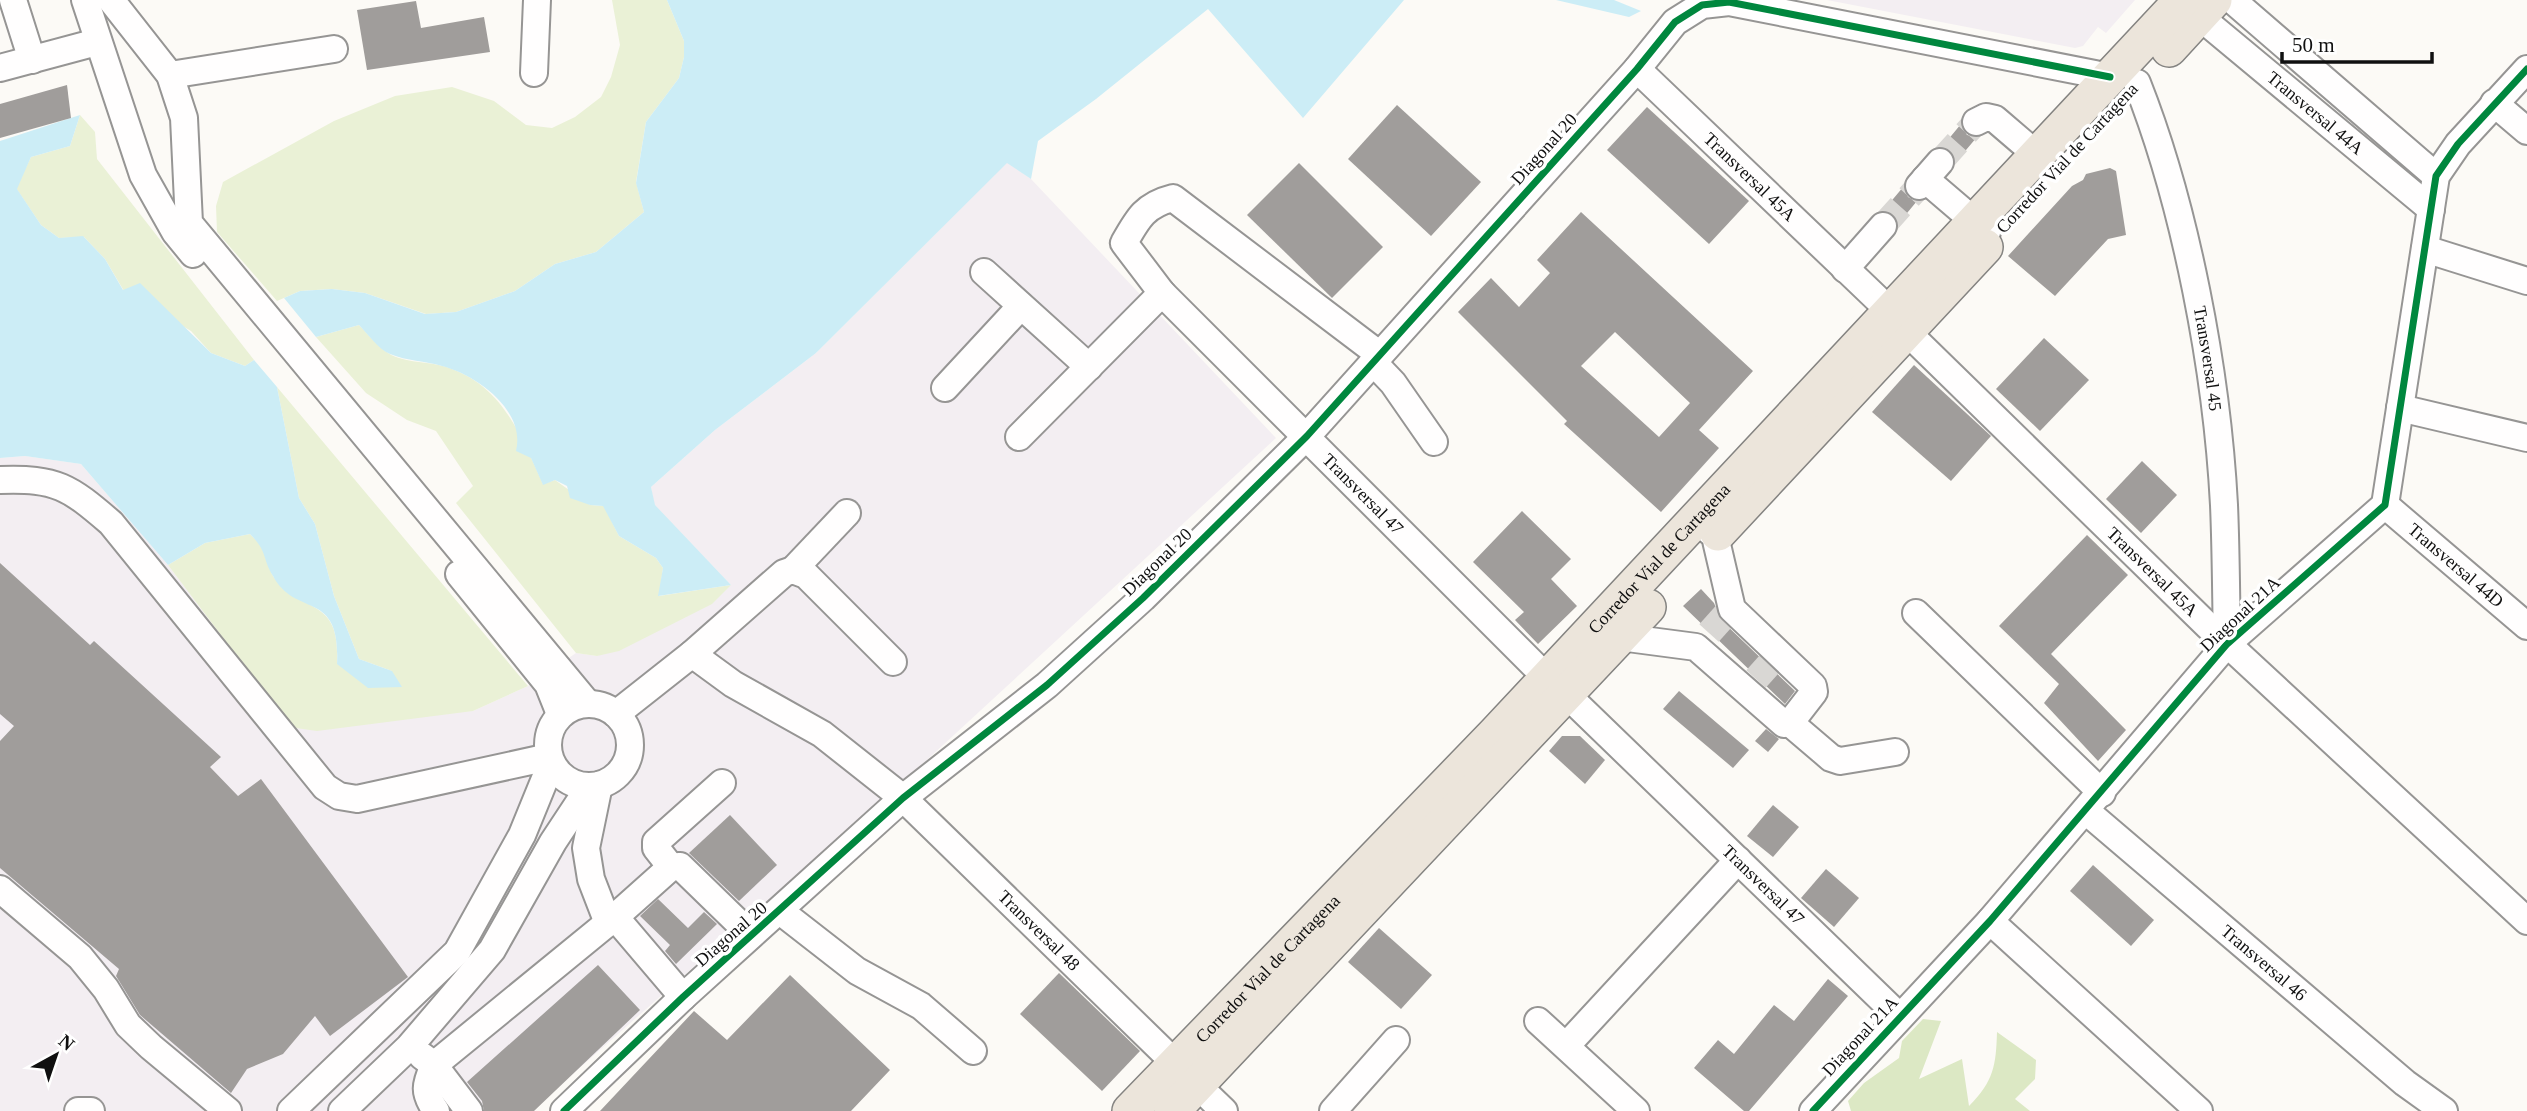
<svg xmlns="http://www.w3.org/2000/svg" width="2527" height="1111" viewBox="0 0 2527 1111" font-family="'Times New Roman',serif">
  <rect width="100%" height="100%" fill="#fcfaf6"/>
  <g fill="#f3eef2">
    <path d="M1827,0H2135L2106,33L2098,27L2083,46L2075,48Z"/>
    <path d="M1007,162L1031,179L1276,438L917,769L531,1111H0V458L25,456L81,464L168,565L282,716L473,711L528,686L576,653L597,656L731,585L654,505L651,487L715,430L816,353Z"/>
  </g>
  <g fill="#eaf1d6">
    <path d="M612,0H667L684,41V57L679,78L646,122L636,182L644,212L596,252L555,264L515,291L456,312L426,314L365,293L332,289L300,291L277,301L217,232L216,206L223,182L334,121L395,96L452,87L494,101L526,125L552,128L575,117L601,97L611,77L620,45Z"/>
    <path d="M80,115L95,132L97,159L254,360L245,366L211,353L191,331L124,291L105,259L84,237L59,238L41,225L16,188L31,157L70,146Z"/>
    <path d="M359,325C367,333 376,344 385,351C401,363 425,361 443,366C502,383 520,434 543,484L555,480L590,505L604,506L619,536L656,558L663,568L659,596L731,585L712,604L619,651L597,656L576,653L456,503L473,486L436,431L407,420L366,393L316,337Z"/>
    <path d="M277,387L528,686L473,711L317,731L296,728L282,716L168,565L205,543L250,534C255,539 261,544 264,550C269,560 269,573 276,580C311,616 340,600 337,664L392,671L359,659L334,596L315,524L299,498Z"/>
  </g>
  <path fill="#dce8c4" d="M1923,1019L1941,1021L1919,1079L1962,1059L1969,1106C1994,1081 1996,1065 1997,1032L2036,1060L2035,1079L2015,1099L2030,1111H1851L1848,1101L1864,1083L1899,1058L1902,1041Z"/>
  <g fill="#ccedf6">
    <path d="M667,0H1404L1303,118L1208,9L1096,99L1038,141L1031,179L1007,163L816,353L715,430L651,487L655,505L731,585L658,596L663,568L656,558L619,536L603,506L590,505L570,498L567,486L555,480L543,485L531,458L516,451C526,411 477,375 442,366C425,361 407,361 390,354C378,349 368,334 359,325L316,337L284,298L300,291L332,289L365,293L425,314L456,312L515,291L555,264L596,252L644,212L636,183L646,122L679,78L684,57V41Z"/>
    <path d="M1556,0H1614L1641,11L1629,17Z"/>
    <path d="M80,115L70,146L31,157L17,189L41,225L59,238L83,236L105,259L123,290L140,283L211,353L245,366L254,360L277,387L299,498L315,524L334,596L359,659L392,671L402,687L368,688L337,664C341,588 296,619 273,576C262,558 268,552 250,534L205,543L168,565L81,464L25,456L0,458V141Z"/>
  </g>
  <g fill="#a09d9b" fill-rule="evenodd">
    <path d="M416,1L421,28L484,17L490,52L367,70L357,10Z"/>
    <path d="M67,85L71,118L0,138V104Z"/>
    <path d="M1397,105L1481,182L1431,236L1348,159Z"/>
    <path d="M1647,107L1749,201L1709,244L1607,150Z"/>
    <path d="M1961,124L1967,135L1977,137L1955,163L1951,151L1942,147Z"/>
    <path d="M1299,163L1383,247L1332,298L1247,215Z"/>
    <path d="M2110,168L2116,171L2126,235L2108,239L2055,296L2008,256L2072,186L2083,180L2086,174Z"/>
    <path d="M1904,186L1908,197L1917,201L1898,224L1894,215L1883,211Z"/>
    <path d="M1581,212L1753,371L1699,430L1719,448L1661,512L1564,424L1567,421L1458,312L1491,278L1519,307L1550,273L1537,260ZM1615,332L1690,403L1659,437L1581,366Z"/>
    <path d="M2044,338L2089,380L2040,431L1996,389Z"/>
    <path d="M1914,365L1991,436L1951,481L1872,412Z"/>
    <path d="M2142,461L2177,495L2141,533L2106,499Z"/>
    <path d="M1522,511L1571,559L1551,579L1577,606L1538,644L1515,620L1524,612L1473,562Z"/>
    <path d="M2087,535L2128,575L2051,654L2126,730L2098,761L2044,703L2059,684L1999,626Z"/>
    <path d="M0,563L90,645L94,641L221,757L210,767L238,796L261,779L408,977L330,1036L315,1016L283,1054L247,1069L231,1093L140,1015L116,976L119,969L0,868V741L14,726L0,714Z"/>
    <path d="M1701,589L1714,603L1721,620L1795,691L1785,704L1683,606Z"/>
    <path d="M1679,691L1749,750L1733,768L1663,709Z"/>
    <path d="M1766,729L1779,739L1768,752L1755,741Z"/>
    <path d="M1562,736H1580L1605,760L1585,784L1549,751Z"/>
    <path d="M1773,805L1799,827L1773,857L1747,836Z"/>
    <path d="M730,815L777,865L739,901L689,853Z"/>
    <path d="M2093,865L2154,920L2131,946L2070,891Z"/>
    <path d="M1826,869L1859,898L1834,927L1801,898Z"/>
    <path d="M658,899L688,928L704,912L717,924L676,964L665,951L670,945L640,916Z"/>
    <path d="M1379,928L1432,975L1401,1009L1348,962Z"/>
    <path d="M598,965L640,1010L534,1111H484L482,1101L467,1082Z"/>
    <path d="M1059,973L1140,1051L1102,1091L1020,1014Z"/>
    <path d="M790,975L890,1070L851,1111H600L694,1011L727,1040Z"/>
    <path d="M1828,979L1848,996L1749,1111H1744L1694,1068L1718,1040L1734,1054L1774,1005L1794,1021Z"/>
  </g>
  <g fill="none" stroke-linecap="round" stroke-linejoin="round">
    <g stroke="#d9d7d4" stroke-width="26" stroke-dasharray="26 13" stroke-linecap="butt">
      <path d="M1940,162L1976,122"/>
      <path d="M1883,226L1919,186"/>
      <path d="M1709,633L1726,614"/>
      <path d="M1756,679L1773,660"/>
    </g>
    <defs>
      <g id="minor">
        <path d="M13,0L32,60"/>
        <path d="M85,0L143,175L175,232L193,254"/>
        <path d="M111,0L170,75L184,118L189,223L588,704"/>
        <path d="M2232,0L2436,176"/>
        <path id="s1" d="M2200,17L2431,209"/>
        <path d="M0,68L97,42"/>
        <path id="s2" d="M1637,69L1891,312"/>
        <path d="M534,73L537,0"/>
        <path d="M170,75L334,49"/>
        <path id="s3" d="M2137,83C2186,207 2217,372 2224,505C2226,551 2226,597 2227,644"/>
        <path d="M2494,103L2527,131"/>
        <path d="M1976,122L1986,117L1995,119L2037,155"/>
        <path d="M1925,179L1987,232"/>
        <path d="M1919,186L1940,162"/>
        <path d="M2425,249L2527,281"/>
        <path d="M1845,269L1883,226"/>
        <path d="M984,272L1089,367"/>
        <path id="s4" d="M1907,332L2208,626L2527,921"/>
        <path id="s5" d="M1380,355L1173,198C1145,205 1138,218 1124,243L1162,293L1547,678"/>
        <path d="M1373,362L1393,383L1434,442"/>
        <path d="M945,388L1021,306"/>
        <path d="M2400,408L2527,438"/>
        <path d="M1019,437L1162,293"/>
        <path d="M0,480C57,478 69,487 111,523L325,787L339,796L357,799L549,757"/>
        <path id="s6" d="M2385,505L2527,626"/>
        <path d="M793,570L847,513"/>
        <path d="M459,574L548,684L560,714"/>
        <path d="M1916,613L2102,793"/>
        <path d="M1620,637L1696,647L1784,724L1790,723L1814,692L1813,686L1732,609L1715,536L1699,522"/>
        <path id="s7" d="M692,654L733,684L822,734L903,798L1175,1063"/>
        <path id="s8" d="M1567,695L1900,1017"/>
        <circle cx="589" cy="745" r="41"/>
        <path d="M616,714L692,654L784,573L793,570L806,575L893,662"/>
        <path d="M1790,723L1831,758L1840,761L1895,752"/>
        <path d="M599,785L586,848L591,879L608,923"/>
        <path id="s9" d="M2086,811L2405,1083L2444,1111"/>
        <path d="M671,867L656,848V842L722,783"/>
        <path d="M0,889L80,957L106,989L128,1025L151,1047L228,1111"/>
        <path d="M780,911L857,971L921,1006L973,1051"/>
        <path d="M615,917L671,867L680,866L751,935"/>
        <path d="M1990,921L2199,1111"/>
        <path d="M1538,1021L1636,1111"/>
        <path d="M1567,1045L1738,860"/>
        <path d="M422,1056L434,1065L469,1111"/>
        <path d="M1197,1085L1224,1111"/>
        <path d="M78,1111H91"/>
        <path d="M291,1111L457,952L522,835L551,764"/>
        <path d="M342,1111L409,1047L492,950L553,842L590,786"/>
        <path d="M436,1111C423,1092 425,1085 434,1065L615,917L683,997"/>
        <path d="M564,1111L683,997L903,798L1047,685L1143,598L1307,436L1637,69L1675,22L1702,5L1729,2L2110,77"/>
        <path d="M1333,1111L1396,1040"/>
        <path d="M1813,1111L1990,921L2227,644L2385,505L2436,176L2458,144L2527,69"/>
      </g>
      <g id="major">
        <path d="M2169,49L2214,0"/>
        <path d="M1718,533L1985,247"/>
        <path id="s10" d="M1130,1111L1495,734L2182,0"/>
        <path d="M1172,1111L1648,607"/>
      </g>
    </defs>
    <use href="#minor" stroke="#969594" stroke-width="30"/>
    <use href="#major" stroke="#848381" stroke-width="38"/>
    <use href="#minor" stroke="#fffefe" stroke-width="26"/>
    <use href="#major" stroke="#ece5db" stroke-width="35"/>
    <defs>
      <g id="cycleway">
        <path d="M564,1111L683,997L903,798L1047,685L1143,598L1307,436L1637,69L1675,22L1702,5L1729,2L2110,77"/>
        <path d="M1813,1111L1990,921L2227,644L2385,505L2436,176L2458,144L2527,69"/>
      </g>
    </defs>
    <use href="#cycleway" stroke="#fff" stroke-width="11"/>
    <use href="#cycleway" stroke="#00873e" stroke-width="7"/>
  </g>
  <g text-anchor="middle" stroke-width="7" stroke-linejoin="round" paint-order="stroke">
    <g font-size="18" fill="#101010" stroke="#fff">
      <text dy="6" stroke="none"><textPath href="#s1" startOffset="150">Transversal 44A</textPath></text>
      <text transform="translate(1544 149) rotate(-48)" y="6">Diagonal 20</text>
      <text transform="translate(2067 158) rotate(-47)" y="6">Corredor Vial de Cartagena</text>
      <text dy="6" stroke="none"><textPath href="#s2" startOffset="156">Transversal 45A</textPath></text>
      <text dy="6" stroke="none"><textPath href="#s3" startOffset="285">Transversal 45</textPath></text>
      <text dy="6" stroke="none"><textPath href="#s5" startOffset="676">Transversal 47</textPath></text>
      <text dy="6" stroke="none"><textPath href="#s10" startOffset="765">Corredor Vial de Cartagena</textPath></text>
      <text transform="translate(1157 562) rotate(-44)" y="6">Diagonal 20</text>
      <text dy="6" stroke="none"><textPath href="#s6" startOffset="93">Transversal 44D</textPath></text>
      <text dy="6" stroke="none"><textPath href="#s4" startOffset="343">Transversal 45A</textPath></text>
      <text transform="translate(2240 614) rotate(-43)" y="6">Diagonal 21A</text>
      <text dy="6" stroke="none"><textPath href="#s8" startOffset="273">Transversal 47</textPath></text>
      <text dy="6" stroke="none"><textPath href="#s7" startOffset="446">Transversal 48</textPath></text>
      <text transform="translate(731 934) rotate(-41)" y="6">Diagonal 20</text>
      <text dy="6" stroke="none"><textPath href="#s9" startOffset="234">Transversal 46</textPath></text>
      <text dy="6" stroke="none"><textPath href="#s10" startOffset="198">Corredor Vial de Cartagena</textPath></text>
      <text transform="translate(1860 1036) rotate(-47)" y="6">Diagonal 21A</text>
    </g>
  </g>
  <g transform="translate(56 1055) rotate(40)" stroke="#ffffff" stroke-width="5" paint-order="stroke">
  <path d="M0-5L12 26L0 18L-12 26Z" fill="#101010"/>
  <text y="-10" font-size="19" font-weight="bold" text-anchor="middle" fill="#101010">N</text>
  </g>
  <path d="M2282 52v10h150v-10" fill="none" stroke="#101010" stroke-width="3.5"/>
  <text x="2292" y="52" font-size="21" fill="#101010" stroke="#ffffff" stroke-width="5" paint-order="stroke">50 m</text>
</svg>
